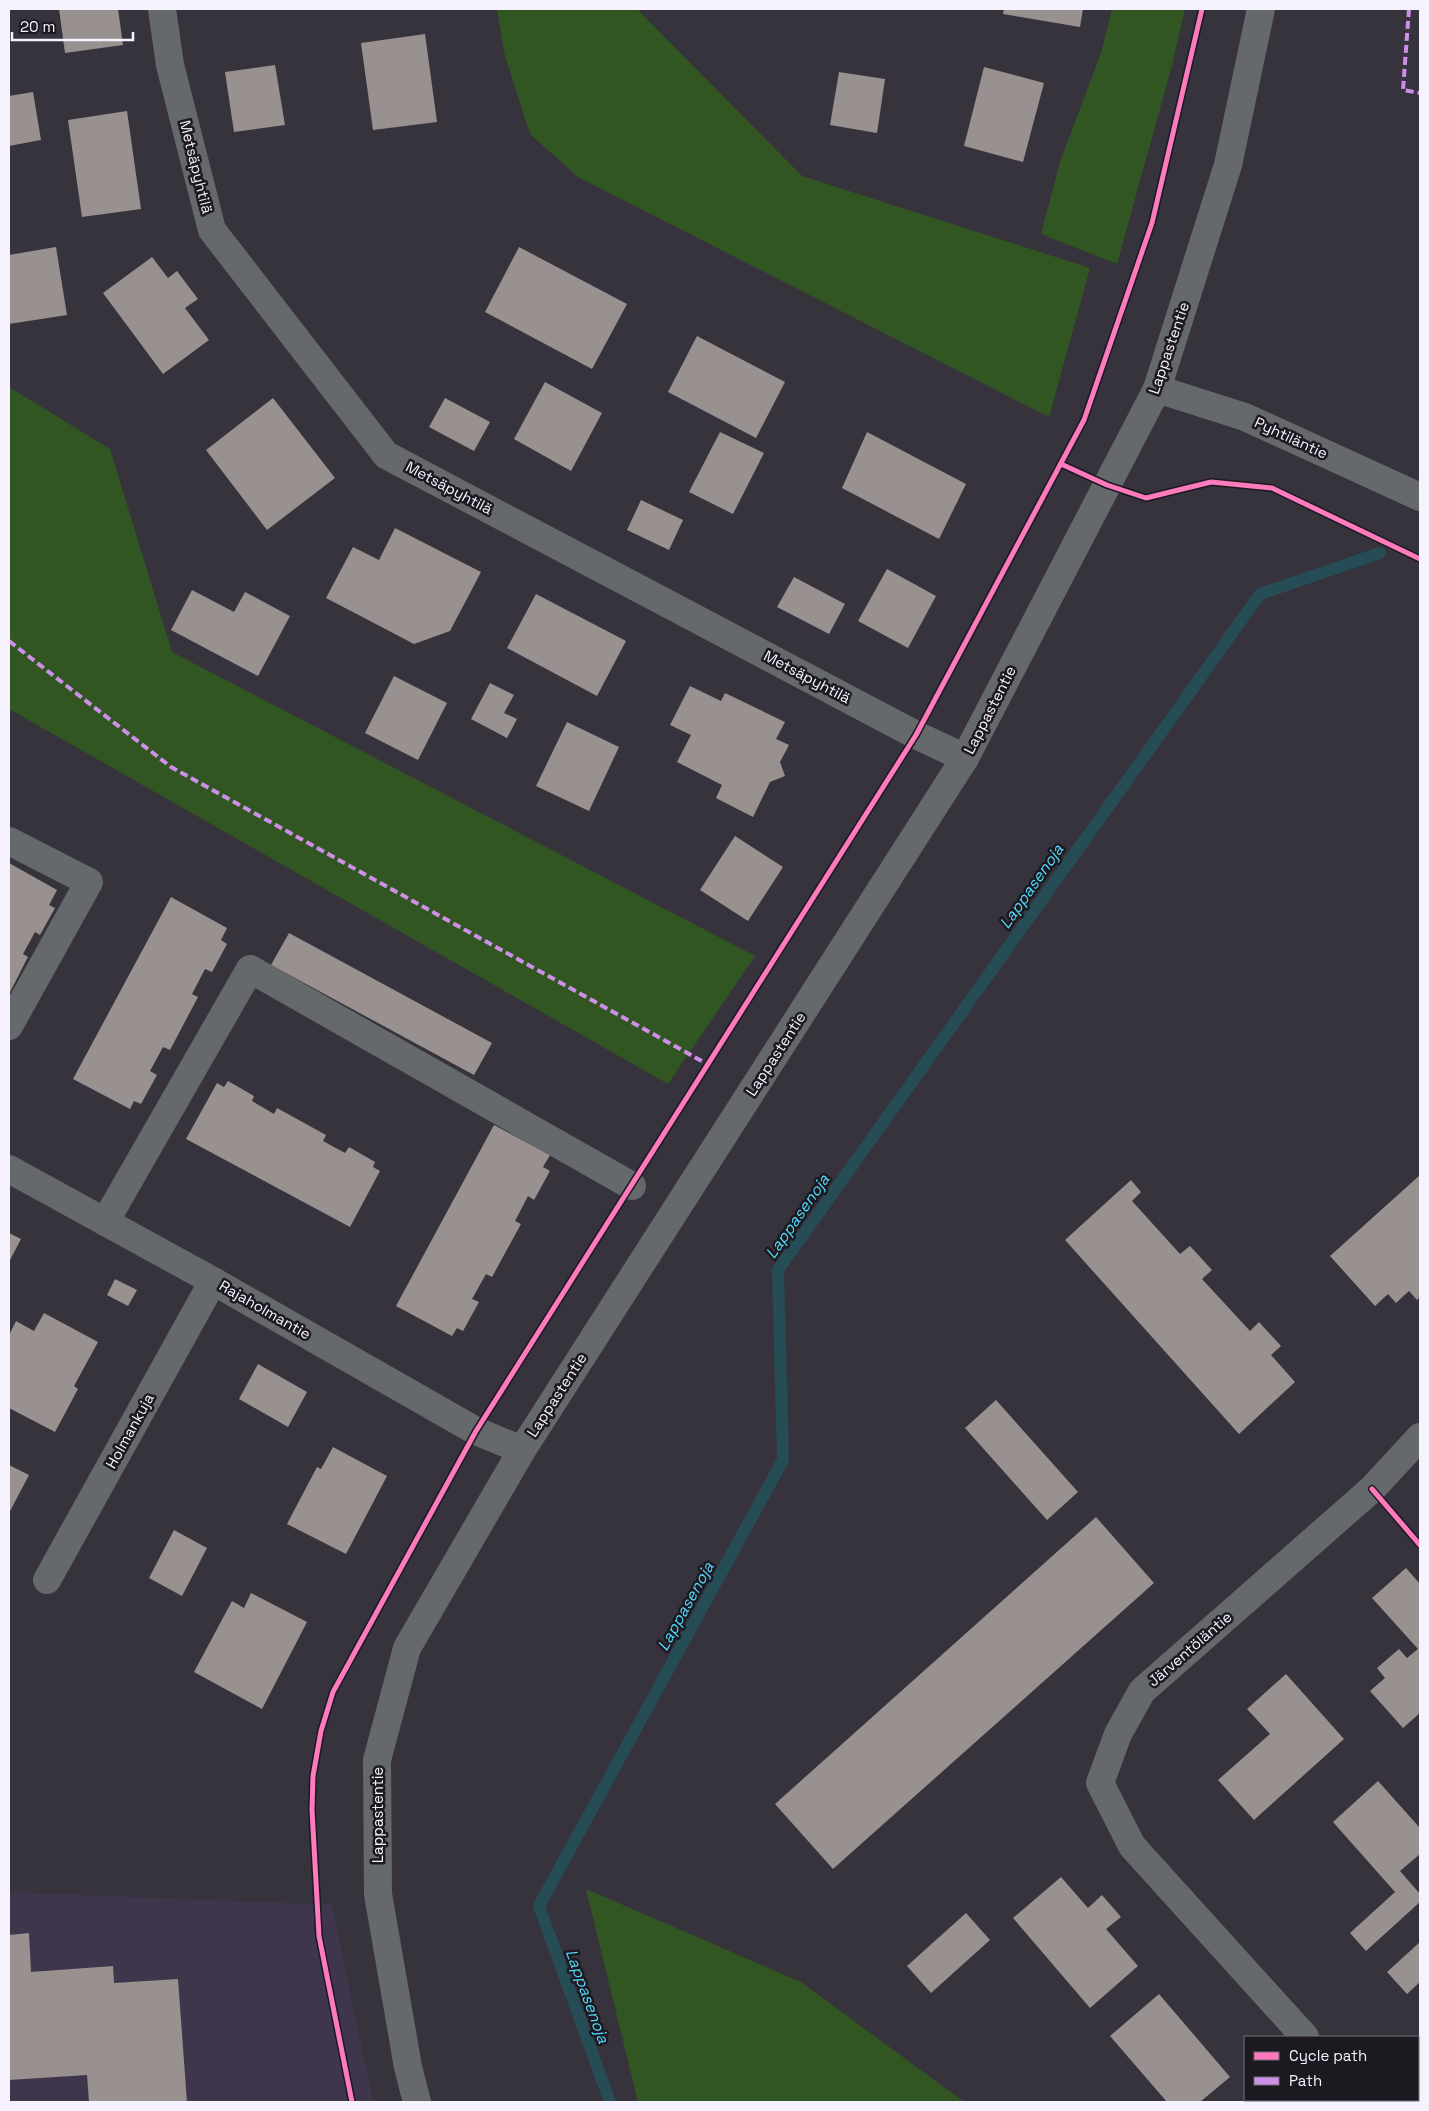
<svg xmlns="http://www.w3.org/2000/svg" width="1429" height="2111" viewBox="0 0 1429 2111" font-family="'Space Grotesk',sans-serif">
  <rect width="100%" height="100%" fill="#37333d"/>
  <path fill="#3f364c" d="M9,1892L332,1905L373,2102H9Z"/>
  <g fill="#325622">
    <path d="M497,9H637L802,176L1090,268L1049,417L578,177L530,134L505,56Z"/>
    <path d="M1112,9H1185L1172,65L1117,264L1041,234L1060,162L1101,53Z"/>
    <path d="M9,387L110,449L172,652L755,956L668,1084L9,709Z"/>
    <path d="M586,1889L801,1982L964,2102H638Z"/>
  </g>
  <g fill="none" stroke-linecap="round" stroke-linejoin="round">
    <path stroke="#264c56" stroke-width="12" d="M610,2102L539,1906L783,1460L778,1270L1260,594L1380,553"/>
  </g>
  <g fill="#989190">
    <path d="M59,9H118L123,45L65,53Z"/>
    <path d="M1004,9H1083L1080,27L1003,14Z"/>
    <path d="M425,34L437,122L373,130L361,43Z"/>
    <path d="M275,65L285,125L234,132L225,72Z"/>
    <path d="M984,67L1044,83L1023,162L964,146Z"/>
    <path d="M839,72L885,79L877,133L830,125Z"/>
    <path d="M33,92L41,140L9,146V96Z"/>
    <path d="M127,111L141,209L82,217L68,120Z"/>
    <path d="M56,247L67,315L9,324V255Z"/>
    <path d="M519,247L627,304L592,369L485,312Z"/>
    <path d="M152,257L168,278L177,271L198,299L185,308L209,340L163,374L103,293Z"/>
    <path d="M697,336L785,382L756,438L668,392Z"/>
    <path d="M545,382L602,413L571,471L514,439Z"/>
    <path d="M273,398L335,478L267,530L206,450Z"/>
    <path d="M445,398L490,422L474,451L429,427Z"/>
    <path d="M720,432L764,453L733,514L689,492Z"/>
    <path d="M867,432L966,484L939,539L842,488Z"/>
    <path d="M641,500L683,520L669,550L627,530Z"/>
    <path d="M395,528L481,572L450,631L414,644L326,598L353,547L379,560Z"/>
    <path d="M887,569L936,596L908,648L858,621Z"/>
    <path d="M794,577L845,604L829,634L777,607Z"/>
    <path d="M192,590L234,612L245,592L290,616L258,676L171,630Z"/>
    <path d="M536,594L626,641L597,696L507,648Z"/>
    <path d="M394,676L447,703L418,760L365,733Z"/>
    <path d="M490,683L514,695L504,713L517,719L507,738L471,719Z"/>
    <path d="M690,686L721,701L725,693L785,722L776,739L789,745L780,762L785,776L770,782L753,817L716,798L722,785L677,762L691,735L670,725Z"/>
    <path d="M567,722L619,747L589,811L536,786Z"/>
    <path d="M735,836L783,867L748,921L700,890Z"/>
    <path d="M9,863L57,890L49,905L55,908L40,935L35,932L23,954L28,957L9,994Z"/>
    <path d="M171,897L227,928L221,940L227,944L212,972L205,969L192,994L198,997L170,1050L163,1047L150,1071L157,1075L141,1104L134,1101L130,1109L73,1079Z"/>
    <path d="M289,933L492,1043L474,1075L271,965Z"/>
    <path d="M228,1081L254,1096L252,1101L274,1114L277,1108L326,1135L323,1141L345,1153L349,1147L375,1162L373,1167L380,1171L350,1227L186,1139L217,1083L224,1087Z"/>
    <path d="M494,1125L550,1155L543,1167L550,1171L534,1200L528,1196L515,1221L521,1224L492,1277L486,1274L472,1299L479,1302L463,1331L457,1328L452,1336L396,1306Z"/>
    <path d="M1420,1175V1297L1417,1300L1409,1291L1396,1303L1388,1294L1375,1306L1330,1256Z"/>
    <path d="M1131,1180L1141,1192L1132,1201L1180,1254L1190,1246L1212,1270L1202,1279L1250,1331L1259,1322L1281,1346L1271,1355L1295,1382L1239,1434L1065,1240Z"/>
    <path d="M9,1233L21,1239L9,1262Z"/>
    <path d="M115,1279L137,1290L128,1306L107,1295Z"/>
    <path d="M44,1313L98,1342L74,1386L78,1389L55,1432L9,1408V1335L16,1321L34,1331Z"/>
    <path d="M258,1364L307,1392L288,1427L239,1399Z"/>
    <path d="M996,1400L1078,1492L1047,1520L965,1428Z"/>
    <path d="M333,1447L387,1476L346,1554L287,1524L317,1467L321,1469Z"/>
    <path d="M9,1465L29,1475L9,1513Z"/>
    <path d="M1096,1517L1154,1583L833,1869L775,1804Z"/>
    <path d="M174,1530L207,1548L182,1596L149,1578Z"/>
    <path d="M1406,1568L1420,1584V1713L1403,1728L1370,1691L1385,1678L1377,1668L1399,1649L1407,1658L1418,1649L1372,1598Z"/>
    <path d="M251,1593L307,1622L262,1709L194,1672L232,1601L244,1608Z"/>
    <path d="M1286,1674L1344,1739L1254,1820L1218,1780L1270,1734L1247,1709Z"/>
    <path d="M1378,1781L1420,1828V1854L1400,1871L1420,1894V1902L1366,1951L1350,1933L1395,1892L1333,1822Z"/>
    <path d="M1061,1877L1088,1908L1102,1895L1121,1917L1106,1929L1138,1966L1090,2008L1013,1918Z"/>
    <path d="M966,1913L990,1940L931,1993L907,1966Z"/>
    <path d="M29,1933L31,1972L113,1966L114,1983L178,1979L187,2102H89L87,2075L9,2080V1935Z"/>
    <path d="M1420,1942V1982L1407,1994L1387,1972Z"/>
    <path d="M1159,1994L1230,2077L1200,2102H1167L1110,2036Z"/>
  </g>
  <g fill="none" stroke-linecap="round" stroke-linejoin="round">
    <g stroke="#66696b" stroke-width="28">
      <path d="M162,9L170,65L212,230L386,455L916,735L965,758"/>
      <path d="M1157,389L1245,417L1420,497"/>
      <path d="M9,841L89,882L9,1026"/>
      <path d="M9,1169L213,1281L476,1431L522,1450"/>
      <path d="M105,1222L250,969L632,1186"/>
      <path d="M47,1580L213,1281"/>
      <path d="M1305,2037L1132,1846L1100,1783L1118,1734L1142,1691L1372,1489L1420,1437"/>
      <path d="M1362,2100L1364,2102"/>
      <path d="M417,2102L408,2067L378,1894L377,1760L407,1648L522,1450L965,758L1157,389L1228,165L1261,9"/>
    </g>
    <g stroke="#ce8fe9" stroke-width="4" stroke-dasharray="8 4" stroke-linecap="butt">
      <path d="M1409,9L1403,90L1420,93"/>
      <path d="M9,641L171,767L709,1065"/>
    </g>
    <defs>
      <g id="cycleway">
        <path d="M1061,464L1107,485L1146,498L1211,482L1272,488L1420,559"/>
        <path d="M1372,1489L1420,1545"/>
        <path d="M352,2102L319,1936L312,1810L313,1776L321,1731L333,1692L476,1431L916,735L1084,420L1152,223L1202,9"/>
      </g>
    </defs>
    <use href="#cycleway" stroke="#1c1921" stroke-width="8"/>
    <use href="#cycleway" stroke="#fd7abc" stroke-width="5"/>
  </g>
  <g text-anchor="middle" stroke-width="5" stroke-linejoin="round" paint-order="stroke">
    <g font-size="15" fill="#f6f2fe" stroke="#1c1921">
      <text transform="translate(196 167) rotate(76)" y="5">Metsäpyhtilä</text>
      <text transform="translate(1169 348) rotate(-71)" y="5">Lappastentie</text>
      <text transform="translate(1291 438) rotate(25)" y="5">Pyhtiläntie</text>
      <text transform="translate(449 488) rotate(28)" y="5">Metsäpyhtilä</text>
      <text transform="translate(807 677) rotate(28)" y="5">Metsäpyhtilä</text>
      <text transform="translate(990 710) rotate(-63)" y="5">Lappastentie</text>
      <text transform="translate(776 1054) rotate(-57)" y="5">Lappastentie</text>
      <text transform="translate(265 1310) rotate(30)" y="5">Rajaholmantie</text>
      <text transform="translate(557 1395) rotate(-57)" y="5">Lappastentie</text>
      <text transform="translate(130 1431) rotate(-61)" y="5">Holmankuja</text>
      <text transform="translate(1190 1649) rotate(-41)" y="5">Järventöläntie</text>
      <text transform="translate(378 1815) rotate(-90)" y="5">Lappastentie</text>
    </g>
    <g font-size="16" font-style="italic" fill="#52dafc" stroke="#1c1921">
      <text transform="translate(1031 886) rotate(-55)" y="6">Lappasenoja</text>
      <text transform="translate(797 1216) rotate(-55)" y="6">Lappasenoja</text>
      <text transform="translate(685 1606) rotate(-61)" y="6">Lappasenoja</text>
      <text transform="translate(588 1996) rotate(70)" y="6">Lappasenoja</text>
    </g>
  </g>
  <rect width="1429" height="2111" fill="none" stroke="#f6f2fe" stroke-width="20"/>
  <rect x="1244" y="2036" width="175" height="65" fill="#1c1921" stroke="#737079"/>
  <rect x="1254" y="2052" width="25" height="8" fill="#fd7abc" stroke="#737079"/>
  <text x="1289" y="2061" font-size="15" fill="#f6f2fe">Cycle path</text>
  <rect x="1254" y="2077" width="25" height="8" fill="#ce8fe9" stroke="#737079"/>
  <text x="1289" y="2086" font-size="15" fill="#f6f2fe">Path</text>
  <path d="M12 32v8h121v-8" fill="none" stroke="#f6f2fe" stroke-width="2.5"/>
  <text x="20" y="32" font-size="15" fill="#f6f2fe" stroke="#1c1921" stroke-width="4" paint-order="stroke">20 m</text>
</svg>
